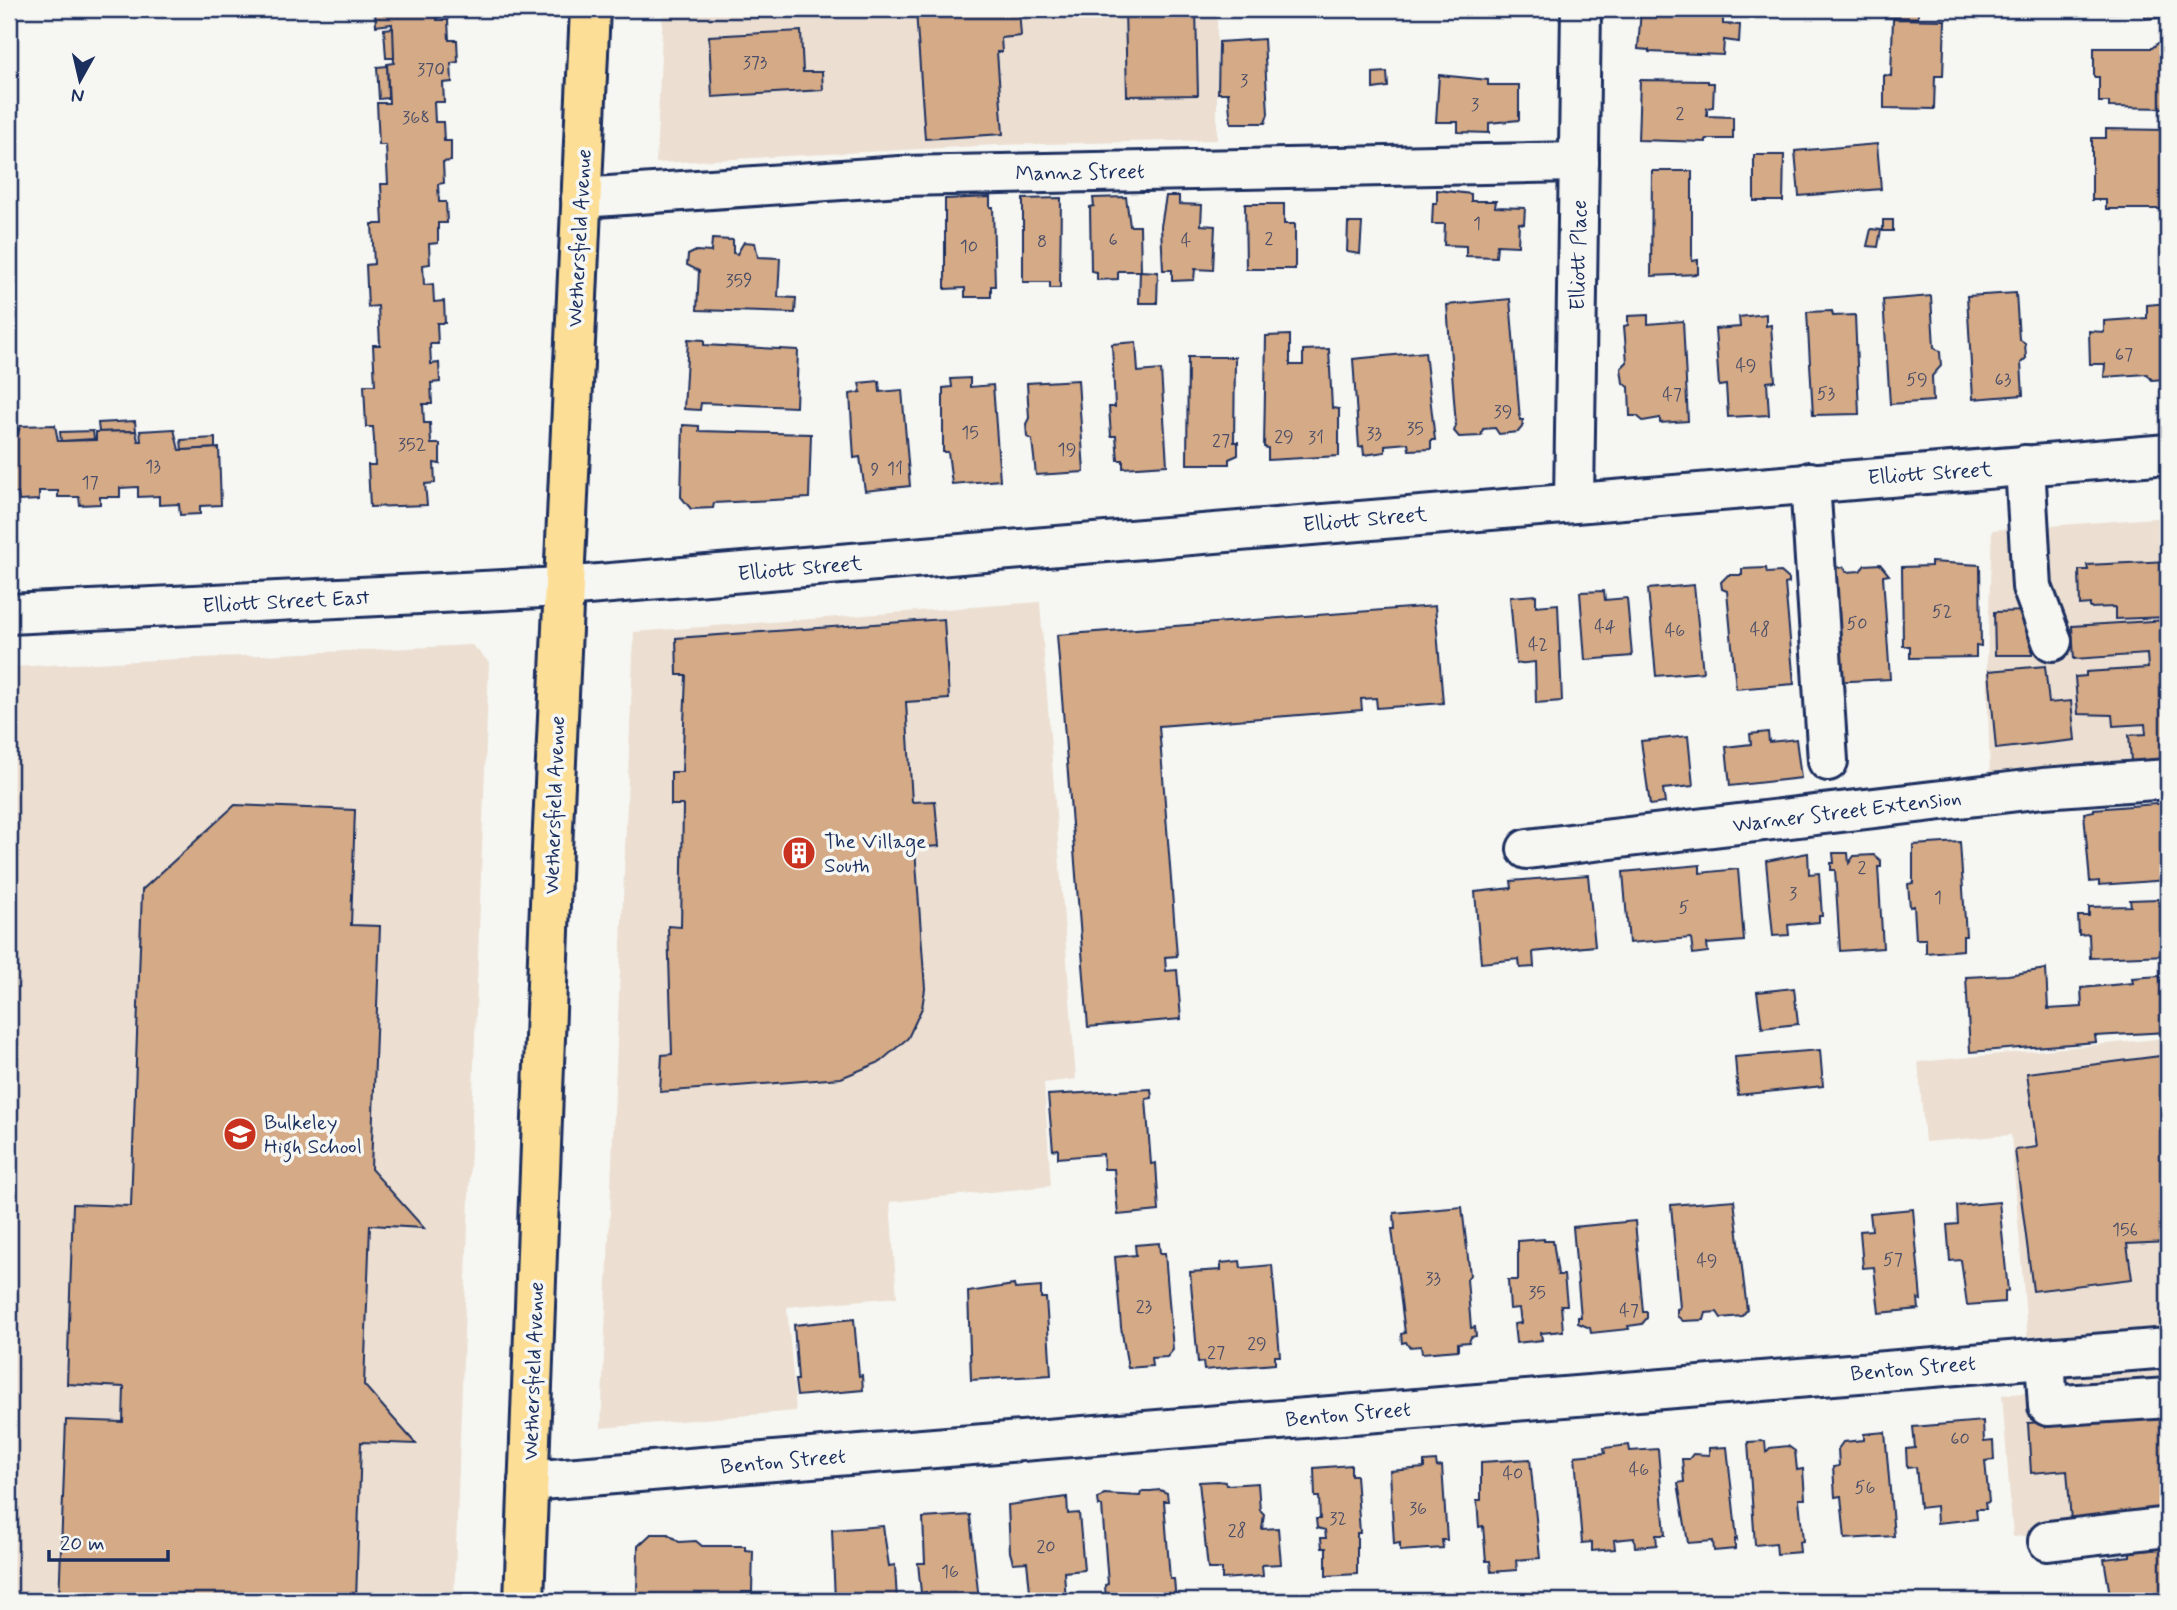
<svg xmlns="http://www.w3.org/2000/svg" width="2177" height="1610" viewBox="0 0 2177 1610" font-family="Mynerve,sans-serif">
  <rect width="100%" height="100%" fill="#f6f6f2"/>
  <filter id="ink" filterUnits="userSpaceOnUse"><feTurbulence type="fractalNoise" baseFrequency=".0143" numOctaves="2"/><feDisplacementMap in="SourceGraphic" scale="14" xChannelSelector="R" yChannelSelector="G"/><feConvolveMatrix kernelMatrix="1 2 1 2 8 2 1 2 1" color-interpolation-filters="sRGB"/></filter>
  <g filter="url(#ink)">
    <g fill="#ecdfd2">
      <path d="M663,9H1217V140L998,145L656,163Z"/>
      <path d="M2168,517V763L1990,781L1987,664L1992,530Z"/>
      <path d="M1040,602L1076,1079L1044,1083L1051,1186L890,1202L897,1297L787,1307L796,1411L601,1428L634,632Z"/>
      <path d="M472,645L489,662L454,1601H9V667Z"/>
      <path d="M2168,1038V1524L2013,1537L2002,1395L2032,1392L2011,1135L1925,1142L1918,1062Z"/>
    </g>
    <g fill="#d5aa86" stroke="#1b2f5e" stroke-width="2">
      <path d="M375,9H436L437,20H448L449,40H457L458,62L451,63L452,82L443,83L444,102H434L435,122H443L444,141H451V161L443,162L444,183L438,184L439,202H446L447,223H438V243L429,244L430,264L423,265L424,285L433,284L434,302L444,301L445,323H437L438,344H430L431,364L439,363L440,382L431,383L432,404H423L424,423H430L431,444H440V464L434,463L435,483L425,484L427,505L370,507L368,465H375L374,440L373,427H366L364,385H375L373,345H380L378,306L368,307L366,265L374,264L372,224H383L381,184H388L386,145H379L377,103H389L387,64L394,63L392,24L376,26Z"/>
      <path d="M918,9H1019L1021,36L1001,38L1002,52H997L1003,134L925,139L916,11Z"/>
      <path d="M1125,9H1196L1198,95L1127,96Z"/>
      <path d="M1641,9H1729V14L1723,13V24L1740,25L1739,42L1724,40L1723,55L1649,52V50L1638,49Z"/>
      <path d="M1884,9H1918V18L1884,17Z"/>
      <path d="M2104,9H2168V17L2145,19V11L2104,13Z"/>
      <path d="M1893,19L1945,20L1943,76H1935L1934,109L1884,108V75L1891,76Z"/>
      <path d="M393,28L394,58H386L384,29Z"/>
      <path d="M801,31L803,72H822L823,90L712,97L709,36Z"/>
      <path d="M1264,39L1268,114L1265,123H1231L1228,93H1218L1219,42Z"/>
      <path d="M2158,43H2168V108L2109,107V102H2099V77H2094V48H2152Z"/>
      <path d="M387,66L388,98L379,99L377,67Z"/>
      <path d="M1387,72L1388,87L1373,89V73Z"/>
      <path d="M1439,75L1488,80V85H1519V120L1489,123V133L1458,132V122H1436Z"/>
      <path d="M1640,80L1708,81V83H1714L1713,107L1707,108V116L1733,117V139H1706V142L1638,140Z"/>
      <path d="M2106,129L2168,130V209H2106V200H2092V138H2106Z"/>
      <path d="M1877,144L1881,189L1799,196L1795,151Z"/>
      <path d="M1754,155H1784L1783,201H1754Z"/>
      <path d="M1652,171H1692V261L1698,260V274L1651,276Z"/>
      <path d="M1437,190L1471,194V201H1496L1495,207L1525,208L1524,224L1519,223L1518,246L1497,245L1496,257L1466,256V246L1444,245L1445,224H1432L1433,203H1437Z"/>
      <path d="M1166,196H1179V204L1202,205L1201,225L1215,226L1213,270L1195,269L1194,280L1172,281V270H1163L1161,226Z"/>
      <path d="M990,197V207H993L995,286H991V297H965V288L945,289V199Z"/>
      <path d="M1126,197L1130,226H1140L1141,271H1118V279L1097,280V272L1091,271L1090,207L1094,206L1093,198Z"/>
      <path d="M1061,198L1060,288H1050V282H1023V199Z"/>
      <path d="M1245,204H1284V224H1295V269H1246Z"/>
      <rect x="1883" y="220" width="10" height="11"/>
      <path d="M1348,223H1362L1360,254L1347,252Z"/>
      <path d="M1871,229L1881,230L1878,247L1867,246Z"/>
      <path d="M712,239L733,240V253L737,254L744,242L755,243L758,257L780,258L778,297L796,298L795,313L697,310L699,271L687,265L688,255L696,251L711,252Z"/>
      <path d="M1140,271L1158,272L1157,303H1139Z"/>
      <path d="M2016,293L2019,339L2025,343L2026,358L2021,363L2023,395L1973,399L1967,296Z"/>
      <path d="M1931,296L1934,347L1940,352L1941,366L1932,376L1933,401L1890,404L1883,300Z"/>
      <path d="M1510,299L1520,420H1523V426L1518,432L1499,434L1495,428L1483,429L1481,436L1459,437L1454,431L1456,426L1447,305Z"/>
      <path d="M2168,303V375L2165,379L2152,380L2147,374L2104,377L2105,364H2090L2089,331L2104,332V321L2147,318V305Z"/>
      <path d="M1832,311L1833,316L1855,315L1859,414L1813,415L1807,312Z"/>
      <path d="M1766,314V326L1771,325L1775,381L1767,382L1769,415L1728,417L1726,385L1719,386L1715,329L1740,327L1739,317Z"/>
      <path d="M1648,315V324L1683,321L1688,421L1660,423V418L1643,421L1637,416H1630L1629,387L1623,383L1621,368L1627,362L1624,326L1628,325V316Z"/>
      <path d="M1290,335V365H1303V350L1329,349L1332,408L1339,409V456L1268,460V448L1264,447L1266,336Z"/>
      <path d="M688,339L704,340V345L798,350L796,407L701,403L700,410L684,409Z"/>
      <path d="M1136,342L1138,372L1161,370L1167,465L1123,468V460H1118L1116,436H1111L1109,407H1115L1112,344Z"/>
      <path d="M1425,352L1435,440H1431V449L1409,450L1408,443L1385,445V452L1364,455L1363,446L1359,447L1353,359Z"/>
      <path d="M1188,357H1235L1234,442H1238V455L1229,459V464H1187Z"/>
      <path d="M970,378V387L993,385L1000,480L952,484L948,452H943V388L952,387L951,379Z"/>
      <path d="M1078,380L1084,472L1036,475L1032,440L1027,437L1026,424L1029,418L1027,383Z"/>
      <path d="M879,381L880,392L902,390L910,486L865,491L860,457L854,458L850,394L861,392L859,383Z"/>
      <path d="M135,421L136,431L99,432L98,423Z"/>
      <path d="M55,425L58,441L96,440V432L136,431L138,441H141L140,431L174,429L179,450L219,448L221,505L200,506V514L180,515L179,504L159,505V496L138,497V487L120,488V497H100V504L80,505L79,497H58V491H39V500L19,501L18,493H9V429H18V435L20,426Z"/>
      <path d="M683,425L699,426V431L811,434L809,498L714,503L713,508L691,509L681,497Z"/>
      <path d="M93,431L94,439L61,441L60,432Z"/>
      <path d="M215,438V448L182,450L181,440Z"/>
      <path d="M2168,561V617L2115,619V607L2090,608V604L2080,605L2079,570H2088L2087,565Z"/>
      <path d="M1931,562L1980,565L1981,646L1976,645V657L1910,658V646H1903L1902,567L1931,566Z"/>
      <path d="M1880,564L1889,575L1883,576L1890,679L1831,682L1827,568L1843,567L1847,572L1860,571L1865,565Z"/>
      <path d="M1766,568L1767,573L1781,572L1789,579V583L1785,584L1794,684L1736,689L1727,591L1722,589L1721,582L1728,575H1742V569Z"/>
      <path d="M1694,585L1703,672L1656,676L1648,589Z"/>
      <path d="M1604,591L1605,600L1627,598L1632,656L1585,660L1580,592Z"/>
      <path d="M1536,595V606L1558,604L1562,701L1536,703L1535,662L1516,664L1510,597Z"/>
      <path d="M1435,606L1443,703L1377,708L1376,698L1361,699L1362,710L1159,726L1177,956L1165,957L1166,971L1177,970L1181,1019L1088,1027L1057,635Z"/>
      <path d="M2031,611L2032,655H1995L1994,612Z"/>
      <path d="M944,619L949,699L906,702L912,802L935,801L939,846L915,848L925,989L922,1008L908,1038L880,1062L841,1078L660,1092L662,1055L672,1054L668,926L681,927L683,805H671V772H682L686,675H677L676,638Z"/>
      <path d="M2168,620V759L2131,761L2129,735L2146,734L2145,724L2113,726L2112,715L2078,714L2075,677L2086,676V672L2148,668L2147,654L2074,659L2072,626Z"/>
      <path d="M2045,666L2049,703L2071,701L2075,740L1996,749L1989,671Z"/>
      <path d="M1768,732L1769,742L1796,739L1801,778L1730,786L1726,747L1751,744L1750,734Z"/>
      <path d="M1688,736L1693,786L1663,789L1665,803L1650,805L1641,741Z"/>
      <path d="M2168,803V880L2099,885V881L2090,882L2084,813L2094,811V809Z"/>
      <path d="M235,805L355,810L351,925L380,926L371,1169L424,1228L370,1225L364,1385L416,1444L361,1442L356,1601H59L66,1420L123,1422L124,1387L67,1384L73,1204L131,1206L142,890Z"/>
      <path d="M1960,842L1966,936H1963V950L1926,953V939H1916L1914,906L1910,907L1908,884L1913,883V845Z"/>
      <path d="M1808,853L1809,874L1819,873L1822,916H1819V922L1788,925L1789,935L1773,936L1766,861Z"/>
      <path d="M1833,853H1848L1849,863L1854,856L1874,855L1881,861V867H1878L1883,948L1840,951L1835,870H1831V863H1834Z"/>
      <path d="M1700,865V873L1738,869L1744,941L1707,944L1708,952L1693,954L1691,938L1629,943L1623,872Z"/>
      <path d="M1588,875L1595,946L1533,952L1534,967L1520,968L1519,959L1481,963L1475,892L1512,888L1511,881Z"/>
      <path d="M2158,899L2159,905H2168V955L2090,958L2089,934L2079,935L2078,916H2089V907L2131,906L2130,900Z"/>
      <path d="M2046,969L2048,1009L2082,1007L2081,988L2133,983L2132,978L2160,976L2161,982L2168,981V1032L2095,1036L2096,1042L1970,1052L1966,977L2008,975Z"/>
      <path d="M1794,988L1798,1024L1762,1028L1757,992Z"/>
      <path d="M1820,1050L1823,1086L1738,1095L1735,1057Z"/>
      <path d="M2168,1055V1242L2127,1244L2132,1279L2033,1291L2015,1150L2037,1147L2027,1073Z"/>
      <path d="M1151,1089L1152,1098L1146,1099L1151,1164L1156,1163L1159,1211L1118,1215L1114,1169H1104L1103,1154L1058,1158V1149L1053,1150L1048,1095Z"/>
      <path d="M1734,1200L1747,1310L1742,1316L1721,1318L1717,1312L1706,1313L1704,1320L1683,1321L1677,1316V1309L1680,1308L1671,1205Z"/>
      <path d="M1999,1202L2008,1291L2005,1292V1302L1967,1305L1961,1260L1950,1261L1947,1225L1958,1224L1957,1206Z"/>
      <path d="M1462,1207L1470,1275L1467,1279L1471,1328L1475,1327L1476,1336L1471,1337L1469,1342L1458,1343V1350L1422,1353L1421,1346L1409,1347L1406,1342L1402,1343L1401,1334L1405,1333L1392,1229H1395L1394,1213Z"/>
      <path d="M1913,1209L1921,1300L1918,1299L1919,1309L1879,1313L1874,1267L1863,1268L1860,1231L1872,1230L1870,1213Z"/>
      <path d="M1635,1221L1643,1312H1647V1318L1642,1324L1628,1326L1629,1329L1591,1333L1590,1328L1578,1323V1317H1581L1573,1227Z"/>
      <path d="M1544,1239V1241H1553L1558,1275H1564L1567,1305H1561L1563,1331L1541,1333L1542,1340L1516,1343L1514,1324L1521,1323L1519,1308L1510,1309L1508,1280H1518V1241Z"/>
      <path d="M1159,1243L1160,1253H1165L1173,1350L1167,1357L1151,1358L1152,1366L1128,1368L1121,1327L1115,1257L1136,1255L1135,1245Z"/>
      <path d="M1240,1261L1241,1268L1272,1265L1280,1356H1275V1364L1204,1370L1203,1362L1198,1363L1190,1272L1221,1270V1263Z"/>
      <path d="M1014,1285L1015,1289L1041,1287V1298H1046L1051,1375L971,1380L968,1292Z"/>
      <path d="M854,1319L859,1376L862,1375L863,1390L797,1396L795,1380H798L794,1325Z"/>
      <path d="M2168,1412V1513L2071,1521L2067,1470L2031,1473L2028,1423Z"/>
      <path d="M1983,1421L1984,1442L1993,1441L1994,1460L1985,1461L1989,1502L1985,1503L1986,1509H1976L1977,1519L1937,1523L1936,1506L1920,1508L1916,1467L1907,1468L1906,1449L1915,1448L1913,1427Z"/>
      <path d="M1885,1432L1894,1536L1845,1539L1841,1496L1835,1497L1833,1467L1839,1466L1838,1449L1843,1442L1864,1440V1434Z"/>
      <path d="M1765,1441L1766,1452L1770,1448L1788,1446L1795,1451L1797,1470L1803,1469L1805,1499H1799L1803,1541L1799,1542L1800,1552L1777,1554L1776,1543L1755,1545L1748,1442Z"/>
      <path d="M1629,1445L1630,1451L1658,1449L1665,1535H1656L1657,1545L1635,1547L1634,1538L1614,1540L1615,1549L1592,1551V1542L1582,1543L1575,1456L1605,1453L1604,1448Z"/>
      <path d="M1727,1447L1737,1540L1735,1539V1549L1714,1551L1713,1541L1688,1543L1678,1483L1684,1482L1682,1459H1689L1693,1454L1709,1455V1448Z"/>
      <path d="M1530,1459L1540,1558L1516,1560L1517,1570L1491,1572L1490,1561H1486L1483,1526L1479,1527L1477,1500H1481V1462Z"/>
      <path d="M1436,1461L1437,1467L1442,1466L1447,1540H1442L1443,1548L1400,1551V1543L1394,1544L1390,1471L1424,1468V1462Z"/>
      <path d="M1351,1465V1475H1356L1360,1533H1357V1574L1326,1576V1548H1322L1321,1538H1326L1325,1530L1317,1528L1316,1519H1320L1319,1497H1315L1314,1468Z"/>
      <path d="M1218,1481L1225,1482L1226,1485L1258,1483L1260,1510L1264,1514L1262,1529L1278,1528L1281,1564L1262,1565L1263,1576L1222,1579V1569H1208L1199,1482Z"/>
      <path d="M1160,1490L1167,1493L1168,1501H1164L1170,1579H1174L1176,1601H1106L1105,1585L1108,1584L1102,1506H1099L1098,1499L1104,1494L1140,1496L1141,1492Z"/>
      <path d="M1067,1497L1068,1514L1079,1513L1084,1570L1064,1572L1066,1601H1031L1027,1562L1013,1563L1010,1552L1008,1505Z"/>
      <path d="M970,1515L979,1601H927L926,1592L921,1593L918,1563H925L923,1518Z"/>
      <path d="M883,1526L889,1566L895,1565L897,1601H835L832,1530Z"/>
      <path d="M651,1534H668L679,1542L696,1541L702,1546H745V1550L753,1551L752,1592H742L741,1601H678V1597L637,1593L638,1546Z"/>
      <path d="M2168,1548V1601H2111L2104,1559L2130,1556V1552Z"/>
    </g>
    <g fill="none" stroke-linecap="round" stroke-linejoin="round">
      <defs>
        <g id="minor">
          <path d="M581,198L900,176L1579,162"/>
          <path d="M2025,465L2032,587L2052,641"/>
          <path d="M1810,482L1828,761"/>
          <path d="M1574,501L1581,9"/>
          <path d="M9,614L563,587L2168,454"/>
          <path d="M1527,849L2043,788L2168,779"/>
          <path d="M2045,1358L2048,1406L2168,1398"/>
          <path d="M528,1481L2168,1348"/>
          <path d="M2048,1541L2168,1527"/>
        </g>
        <path id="major" d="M524,1601L552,850L590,9"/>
      </defs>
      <use href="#minor" stroke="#1b2f5e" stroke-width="44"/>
      <use href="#major" stroke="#1b2f5e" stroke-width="44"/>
      <use href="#minor" stroke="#f6f6f2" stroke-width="38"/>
      <use href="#major" stroke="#fcde96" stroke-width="38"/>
    </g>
  </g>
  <defs>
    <symbol id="building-disc" viewBox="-11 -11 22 22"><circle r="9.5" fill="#c8321e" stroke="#f6f6f2"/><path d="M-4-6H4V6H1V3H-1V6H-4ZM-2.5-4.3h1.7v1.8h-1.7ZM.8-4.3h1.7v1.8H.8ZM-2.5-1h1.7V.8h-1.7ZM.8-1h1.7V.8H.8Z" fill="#fff"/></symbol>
    <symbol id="school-disc" viewBox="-11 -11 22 22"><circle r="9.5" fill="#c8321e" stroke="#f6f6f2"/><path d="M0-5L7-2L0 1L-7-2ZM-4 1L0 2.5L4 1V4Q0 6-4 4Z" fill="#fff"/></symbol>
  </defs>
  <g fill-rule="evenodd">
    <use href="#building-disc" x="780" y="834" width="38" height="38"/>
    <use href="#school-disc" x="221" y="1115" width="38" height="38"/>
  </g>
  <g text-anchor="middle" stroke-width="7" stroke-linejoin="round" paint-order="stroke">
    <g font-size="18" fill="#4a4e68">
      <text x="755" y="68">373</text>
      <text x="431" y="75">370</text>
      <text x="1244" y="86">3</text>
      <text x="1475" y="110">3</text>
      <text x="1680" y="119">2</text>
      <text x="416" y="123">368</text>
      <text x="1477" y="229">1</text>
      <text x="1269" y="244">2</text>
      <text x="1113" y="245">6</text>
      <text x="1186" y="246">4</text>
      <text x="1042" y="247">8</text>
      <text x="969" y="252">10</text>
      <text x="739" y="286">359</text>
      <text x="2124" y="360">67</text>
      <text x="1746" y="371">49</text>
      <text x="1917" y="385">59</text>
      <text x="2003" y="385">63</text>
      <text x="1826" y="399">53</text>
      <text x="1672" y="400">47</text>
      <text x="1503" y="417">39</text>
      <text x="1415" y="434">35</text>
      <text x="970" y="438">15</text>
      <text x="1374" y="439">33</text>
      <text x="1284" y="442">29</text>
      <text x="1316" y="443">31</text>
      <text x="1221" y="446">27</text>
      <text x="412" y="450">352</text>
      <text x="1067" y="455">19</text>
      <text x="153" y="472">13</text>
      <text x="895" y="474">11</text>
      <text x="875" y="475">9</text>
      <text x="90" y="488">17</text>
      <text x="1942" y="617">52</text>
      <text x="1857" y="629">50</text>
      <text x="1605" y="632">44</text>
      <text x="1760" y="635">48</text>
      <text x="1675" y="636">46</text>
      <text x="1538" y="650">42</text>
      <text x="1862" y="873">2</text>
      <text x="1793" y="899">3</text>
      <text x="1938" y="903">1</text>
      <text x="1684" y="913">5</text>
      <text x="2125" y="1235">156</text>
      <text x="1893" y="1265">57</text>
      <text x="1707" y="1266">49</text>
      <text x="1433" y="1284">33</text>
      <text x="1537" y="1298">35</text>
      <text x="1144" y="1312">23</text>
      <text x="1629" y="1316">47</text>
      <text x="1257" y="1349">29</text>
      <text x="1216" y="1358">27</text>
      <text x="1960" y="1444">60</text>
      <text x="1639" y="1475">46</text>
      <text x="1513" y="1479">40</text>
      <text x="1865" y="1493">56</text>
      <text x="1418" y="1514">36</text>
      <text x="1338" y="1524">32</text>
      <text x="1237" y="1536">28</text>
      <text x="1046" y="1552">20</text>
      <text x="950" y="1577">16</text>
    </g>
    <g font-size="21" fill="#1b2f5e" stroke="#f6f6f2">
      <text transform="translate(1080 172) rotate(-1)" y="7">Mannz Street</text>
      <text transform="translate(579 238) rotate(-87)" y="7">Wethersfield Avenue</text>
      <text transform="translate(1578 255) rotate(-89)" y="7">Elliott Place</text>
      <text transform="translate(1930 473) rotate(-4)" y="7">Elliott Street</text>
      <text transform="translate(1365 519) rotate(-5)" y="7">Elliott Street</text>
      <text transform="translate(800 568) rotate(-5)" y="7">Elliott Street</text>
      <text transform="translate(286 601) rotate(-3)" y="7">Elliott Street East</text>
      <text transform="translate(554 805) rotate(-88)" y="7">Wethersfield Avenue</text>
      <text transform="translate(1847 811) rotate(-7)" y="7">Warner Street Extension</text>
      <text transform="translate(1913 1368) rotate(-5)" y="7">Benton Street</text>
      <text transform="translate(533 1371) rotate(-88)" y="7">Wethersfield Avenue</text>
      <text transform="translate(1348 1414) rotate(-5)" y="7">Benton Street</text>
      <text transform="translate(783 1461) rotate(-5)" y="7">Benton Street</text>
    </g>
    <g font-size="21" fill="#1b2f5e" stroke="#f6f6f2" text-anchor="start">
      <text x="824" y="848">The Village<tspan x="824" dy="24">South</tspan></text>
      <text x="264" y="1129">Bulkeley<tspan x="264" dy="24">High School</tspan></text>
    </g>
  </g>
  <rect width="2177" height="1610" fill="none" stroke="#f6f6f2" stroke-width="35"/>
  <rect x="18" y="18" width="2142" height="1575" fill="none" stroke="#1b2f5e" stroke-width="2.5" filter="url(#ink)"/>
  <g transform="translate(80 80) rotate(188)" stroke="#f6f6f2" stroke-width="5" paint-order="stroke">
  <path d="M0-5L12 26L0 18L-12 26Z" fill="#1b2f5e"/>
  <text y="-10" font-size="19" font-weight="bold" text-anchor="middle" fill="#1b2f5e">N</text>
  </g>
  <path d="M49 1550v10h119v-10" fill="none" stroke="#1b2f5e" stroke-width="3.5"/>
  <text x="60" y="1550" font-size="21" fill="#1b2f5e" stroke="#f6f6f2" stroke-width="5" paint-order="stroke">20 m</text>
</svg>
